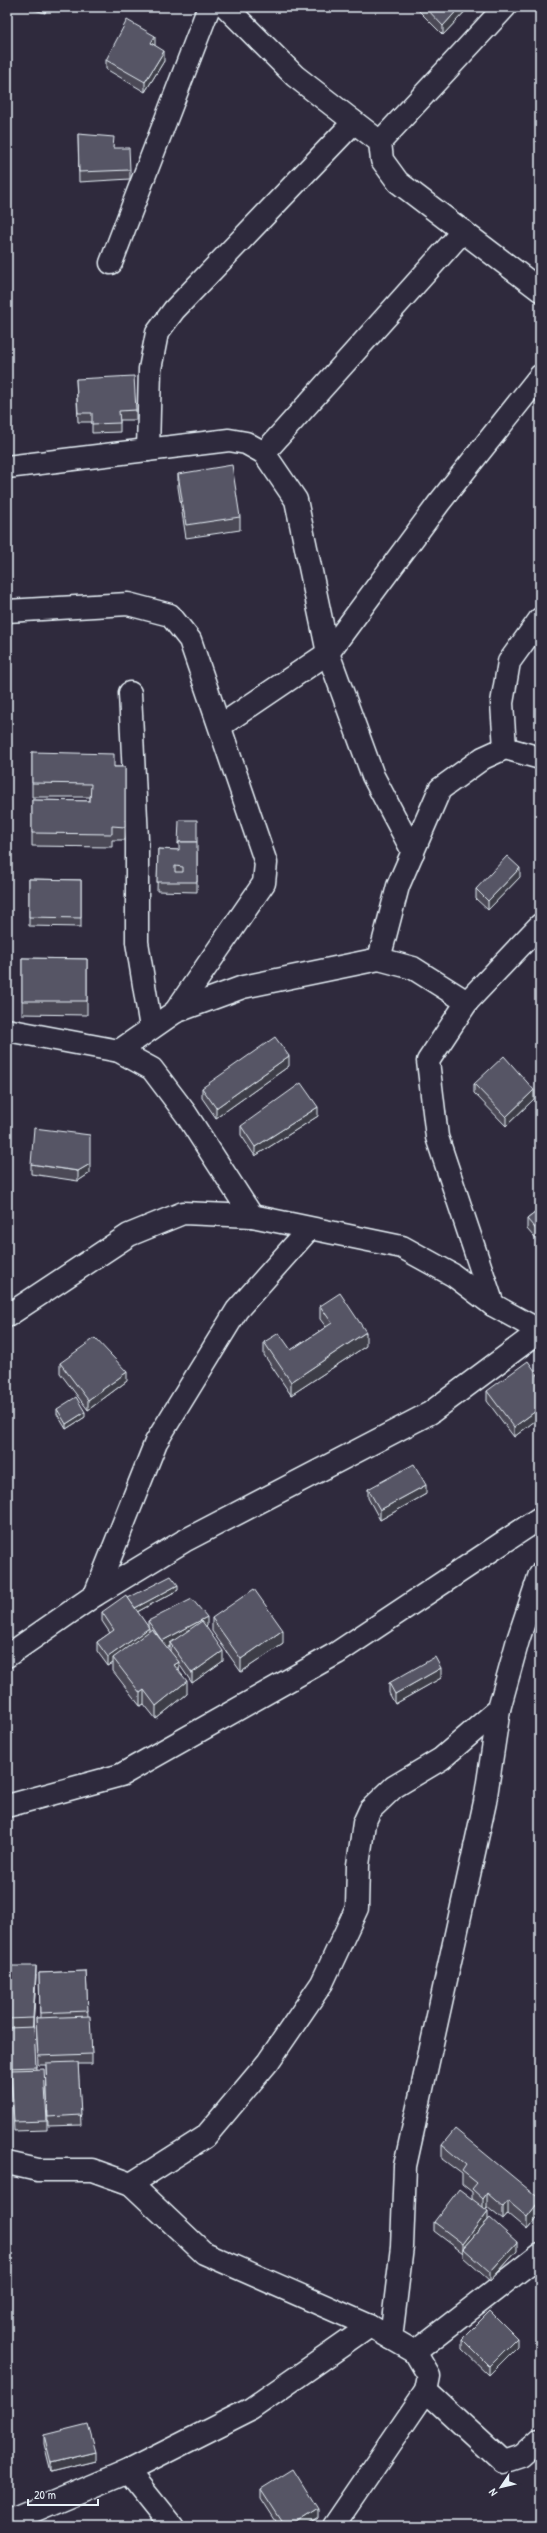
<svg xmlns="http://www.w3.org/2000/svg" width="547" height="2533" viewBox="0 0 547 2533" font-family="'Patrick Hand',sans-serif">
  <rect width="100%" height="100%" fill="#2f2a3d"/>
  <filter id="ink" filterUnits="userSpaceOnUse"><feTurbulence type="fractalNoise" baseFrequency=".025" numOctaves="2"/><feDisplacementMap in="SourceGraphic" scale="8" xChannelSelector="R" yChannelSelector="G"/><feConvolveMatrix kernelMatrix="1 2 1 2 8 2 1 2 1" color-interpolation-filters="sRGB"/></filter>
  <g filter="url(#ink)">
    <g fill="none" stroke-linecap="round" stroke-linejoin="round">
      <defs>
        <g id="street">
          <path d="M226,7L295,76L380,142L382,160L398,182L540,290"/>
          <path d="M380,142L505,7"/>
          <path d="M111,263L209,7"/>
          <path d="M148,450L150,369L157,333L174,310L354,122"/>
          <path d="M264,453L463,231"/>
          <path d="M7,467L229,440L246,443L264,453L296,500L328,653L373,776L413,852"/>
          <path d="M7,611L128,604L170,615L190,640L266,863L264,883L175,1012"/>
          <path d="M130,693L137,839V942L151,1028"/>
          <path d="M220,726L328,653L439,503L540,376"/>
          <path d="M505,748L502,703L509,662L540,619"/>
          <path d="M379,959L398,886L440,789L483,758L505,748L540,758"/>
          <path d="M7,1030L119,1051L152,1069L186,1114L252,1216"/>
          <path d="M119,1051L175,1012L243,987L379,959L413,968L467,1002"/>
          <path d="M493,1305L437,1137L428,1061L467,1002L540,925"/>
          <path d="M7,1316L129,1235L183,1213L252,1216L402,1247L453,1275L493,1305L540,1331"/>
          <path d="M95,1595L156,1442L237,1310L309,1229"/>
          <path d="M7,1656L95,1595L184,1541L430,1413L540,1331"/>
          <path d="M7,1806L121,1775L337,1653L540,1518"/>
          <path d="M7,2163L38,2170H92L131,2184L204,2253L370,2326L415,2352L429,2376L426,2391L334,2526"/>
          <path d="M131,2184L205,2137L268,2062L322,1983L357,1908L358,1865L364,1823L370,1810L394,1787L441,1759L499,1709"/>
          <path d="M391,2338L402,2247L405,2166L485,1802L499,1709L518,1640L540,1574"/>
          <path d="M415,2352L540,2255"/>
          <path d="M426,2391L503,2462L521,2456L540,2439"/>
          <path d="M128,2471L172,2526"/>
          <path d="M7,2522L128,2471L251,2409L370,2326"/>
        </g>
      </defs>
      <use href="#street" stroke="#e8f1f8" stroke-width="25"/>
      <use href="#street" stroke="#2f2a3d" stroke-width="22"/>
    </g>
    <g fill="#4b4957" stroke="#e8f1f8" fill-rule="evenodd">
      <path d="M24,7H47L45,13Z"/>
      <path d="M415,7H469L443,35Z"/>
      <path d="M155,46L164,61L145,92L106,69V60Z"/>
      <path d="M78,134L130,170V179L79,182Z"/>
      <path d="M76,379L136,410V420H120V432L92,433V422H78Z"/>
      <path d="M178,474L240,517V530L186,538L178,487Z"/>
      <path d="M32,752L114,767H125V840H112V847L32,846V800L90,801V797H32Z"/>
      <path d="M540,822V834L538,833V823Z"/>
      <path d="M158,849L197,851V892L157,891Z"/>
      <path d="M520,877L488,910L476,899V889Z"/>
      <path d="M29,879L81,880V927L29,926Z"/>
      <path d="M22,958L87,959V1015L22,1014Z"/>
      <path d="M289,1066L216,1118L202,1098V1088Z"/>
      <path d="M474,1084L534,1099L506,1126L474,1093Z"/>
      <path d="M318,1116L255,1156L241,1135V1126Z"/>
      <path d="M31,1164L90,1173L78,1181L31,1174Z"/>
      <path d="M540,1209V1244L527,1229V1219Z"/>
      <path d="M320,1306L366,1346L291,1395L264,1355V1342L291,1350L326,1327L320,1319Z"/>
      <path d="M60,1363L127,1381L88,1410L60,1373Z"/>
      <path d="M540,1378V1417L514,1437L487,1401V1391Z"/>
      <path d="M57,1409L85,1417L66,1429L57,1414Z"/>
      <path d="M368,1489L426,1494L380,1520L368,1498Z"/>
      <path d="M178,1590L137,1612L148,1627V1621L207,1626L206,1627L223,1661L192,1683L179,1664V1671L187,1694L156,1719L144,1704L140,1706L113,1671V1663L108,1666L97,1651V1642L110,1633L102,1621V1612ZM170,1646V1652L167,1648Z"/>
      <path d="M212,1618L283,1644L241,1672L212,1631Z"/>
      <path d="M441,1678L395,1704L389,1693V1683Z"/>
      <path d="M7,1966L36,1975L33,2027L36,2069L47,2121V2130L14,2131L11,2077H7Z"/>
      <path d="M86,1971L88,2016L92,2054V2064H78L81,2125L48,2126L46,2065H38L36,2018H40L39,1973Z"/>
      <path d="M442,2145L540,2199V2214L527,2230L508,2214L503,2220L487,2207L485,2209L488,2220L517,2251L490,2281L463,2257V2253L434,2231V2222L472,2199V2192L462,2184V2174L442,2159Z"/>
      <path d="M462,2339L517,2347L489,2375L462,2349Z"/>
      <path d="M44,2435L96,2461L51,2472L44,2444Z"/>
      <path d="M261,2489L318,2518L306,2526H279L261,2498Z"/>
    </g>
    <g fill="#3d3c47" stroke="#e8f1f8">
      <path d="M45,7H47L45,13Z"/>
      <path d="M460,7H469L443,35V26Z"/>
      <path d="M155,36V46L151,43Z"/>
      <path d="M164,51V61L145,92V82Z"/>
      <path d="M520,868V877L488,910V901Z"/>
      <path d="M289,1056V1066L216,1118V1108Z"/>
      <path d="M534,1090V1099L506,1126V1117Z"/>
      <path d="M318,1107V1116L255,1156V1147Z"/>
      <path d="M90,1164V1173L78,1181V1171Z"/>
      <path d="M366,1332V1346L291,1395V1382Z"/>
      <path d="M127,1372V1381L88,1410V1400Z"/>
      <path d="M540,1408V1417L514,1437V1427Z"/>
      <path d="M85,1412V1417L66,1429V1424Z"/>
      <path d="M426,1485V1494L380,1520V1510Z"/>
      <path d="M178,1585V1590L135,1613V1608Z"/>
      <path d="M207,1617V1626L172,1645L170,1643V1646L162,1650V1641Z"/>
      <path d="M149,1628V1638L113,1658V1663L108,1666V1657Z"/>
      <path d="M283,1630V1644L241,1672V1659Z"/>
      <path d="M223,1651V1661L192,1683V1673Z"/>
      <path d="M179,1662V1675L174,1665Z"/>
      <path d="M441,1668V1678L395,1704V1694Z"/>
      <path d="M187,1681V1694L156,1719V1706Z"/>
      <path d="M144,1690V1704L140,1706V1693Z"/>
      <path d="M36,1966V1975L33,2027V2018Z"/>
      <path d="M487,2193V2207L483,2212V2199Z"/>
      <path d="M540,2200V2214L527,2230V2217Z"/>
      <path d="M508,2201V2214L503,2220V2207Z"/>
      <path d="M488,2211V2220L463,2248V2253V2244Z"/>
      <path d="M517,2242V2251L490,2281V2272Z"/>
      <path d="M517,2338V2347L489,2375V2366Z"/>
      <path d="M96,2452V2461L51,2472V2463Z"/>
      <path d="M318,2509V2518L306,2526H291Z"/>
    </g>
    <g fill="#575565" stroke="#e8f1f8" fill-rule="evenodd">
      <path d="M425,7H460L443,26Z"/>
      <path d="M127,20L155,36L151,43L164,51L145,82L106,60Z"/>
      <path d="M78,134L114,137L113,148H129L130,170L79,172Z"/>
      <path d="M134,376L136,410L119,411L120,423L92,424V413H78L76,379Z"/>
      <path d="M232,465L240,517L186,525L178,474Z"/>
      <path d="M32,752L114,754V767H125V827L112,826V834L32,833V800L90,801L91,784L32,783Z"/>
      <path d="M179,820H197V842H179L178,844Z"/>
      <path d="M179,842H197V882H157L158,849L179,850ZM175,866L183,867V872H175Z"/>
      <path d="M507,856L520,868L488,901L476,889Z"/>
      <path d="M29,879L81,880V918L29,917Z"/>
      <path d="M22,958L87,959V1001H22Z"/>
      <path d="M275,1037L289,1056L216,1108L202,1088Z"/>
      <path d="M504,1056L534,1090L506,1117L474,1084Z"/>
      <path d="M301,1083L318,1107L255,1147L241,1126Z"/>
      <path d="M34,1128L90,1135V1164L78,1171L31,1164Z"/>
      <path d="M540,1209V1234L527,1219Z"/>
      <path d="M340,1293L366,1332L291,1382L264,1342L279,1333L291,1350L332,1323L320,1306Z"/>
      <path d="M95,1338L127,1372L88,1400L60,1363Z"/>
      <path d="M528,1361L540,1378V1408L514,1427L487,1391Z"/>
      <path d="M76,1397L85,1412L66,1424L57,1409Z"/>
      <path d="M414,1464L426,1485L380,1510L368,1489Z"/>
      <path d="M171,1576L178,1585L135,1608L128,1598Z"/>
      <path d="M254,1589L283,1630L241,1659L212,1618Z"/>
      <path d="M126,1595L149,1628L108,1657L97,1642L114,1630L102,1612Z"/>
      <path d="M192,1599L207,1617L162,1641L148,1621Z"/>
      <path d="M202,1621L223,1651L192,1673L170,1643Z"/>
      <path d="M152,1629L179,1662L174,1665L187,1681L156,1706L144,1690L140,1693L113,1658Z"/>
      <path d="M435,1657L441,1668L395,1694L389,1683Z"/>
      <path d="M7,1966H36L33,2018L7,2019Z"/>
      <path d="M86,1971L88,2011L40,2013L39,1973Z"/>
      <path d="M90,2016L92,2054L38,2056L36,2018Z"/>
      <path d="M34,2027L36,2067L7,2068V2028Z"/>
      <path d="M78,2062L81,2115L48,2117L46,2063Z"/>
      <path d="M44,2069L47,2121L14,2122L11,2070Z"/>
      <path d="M455,2129L540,2199V2200L527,2217L508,2201L503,2207L487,2193L483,2199L472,2189L477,2183L462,2171L466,2165L442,2145Z"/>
      <path d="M459,2189L488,2211L463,2244L434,2222Z"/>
      <path d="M490,2218L517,2242L490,2272L463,2248Z"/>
      <path d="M490,2311L517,2338L489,2366L462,2339Z"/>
      <path d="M88,2424L96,2452L51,2463L44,2435Z"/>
      <path d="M293,2469L318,2509L291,2526H285L261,2489Z"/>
    </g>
  </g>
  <rect width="547" height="2533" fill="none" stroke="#2f2a3d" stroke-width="24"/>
  <rect x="12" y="12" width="523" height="2509" fill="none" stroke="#e8f1f8" stroke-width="1.5" filter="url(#ink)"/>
  <g transform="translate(501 2487) rotate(235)" stroke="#2f2a3d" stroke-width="3" paint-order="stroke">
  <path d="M0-3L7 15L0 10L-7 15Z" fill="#e8f1f8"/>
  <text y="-6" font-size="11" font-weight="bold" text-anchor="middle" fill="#e8f1f8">N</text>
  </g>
  <path d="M28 2499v6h70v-6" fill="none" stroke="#e8f1f8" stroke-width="2"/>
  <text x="34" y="2499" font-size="12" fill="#e8f1f8" stroke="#2f2a3d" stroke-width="3" paint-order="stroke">20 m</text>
</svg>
